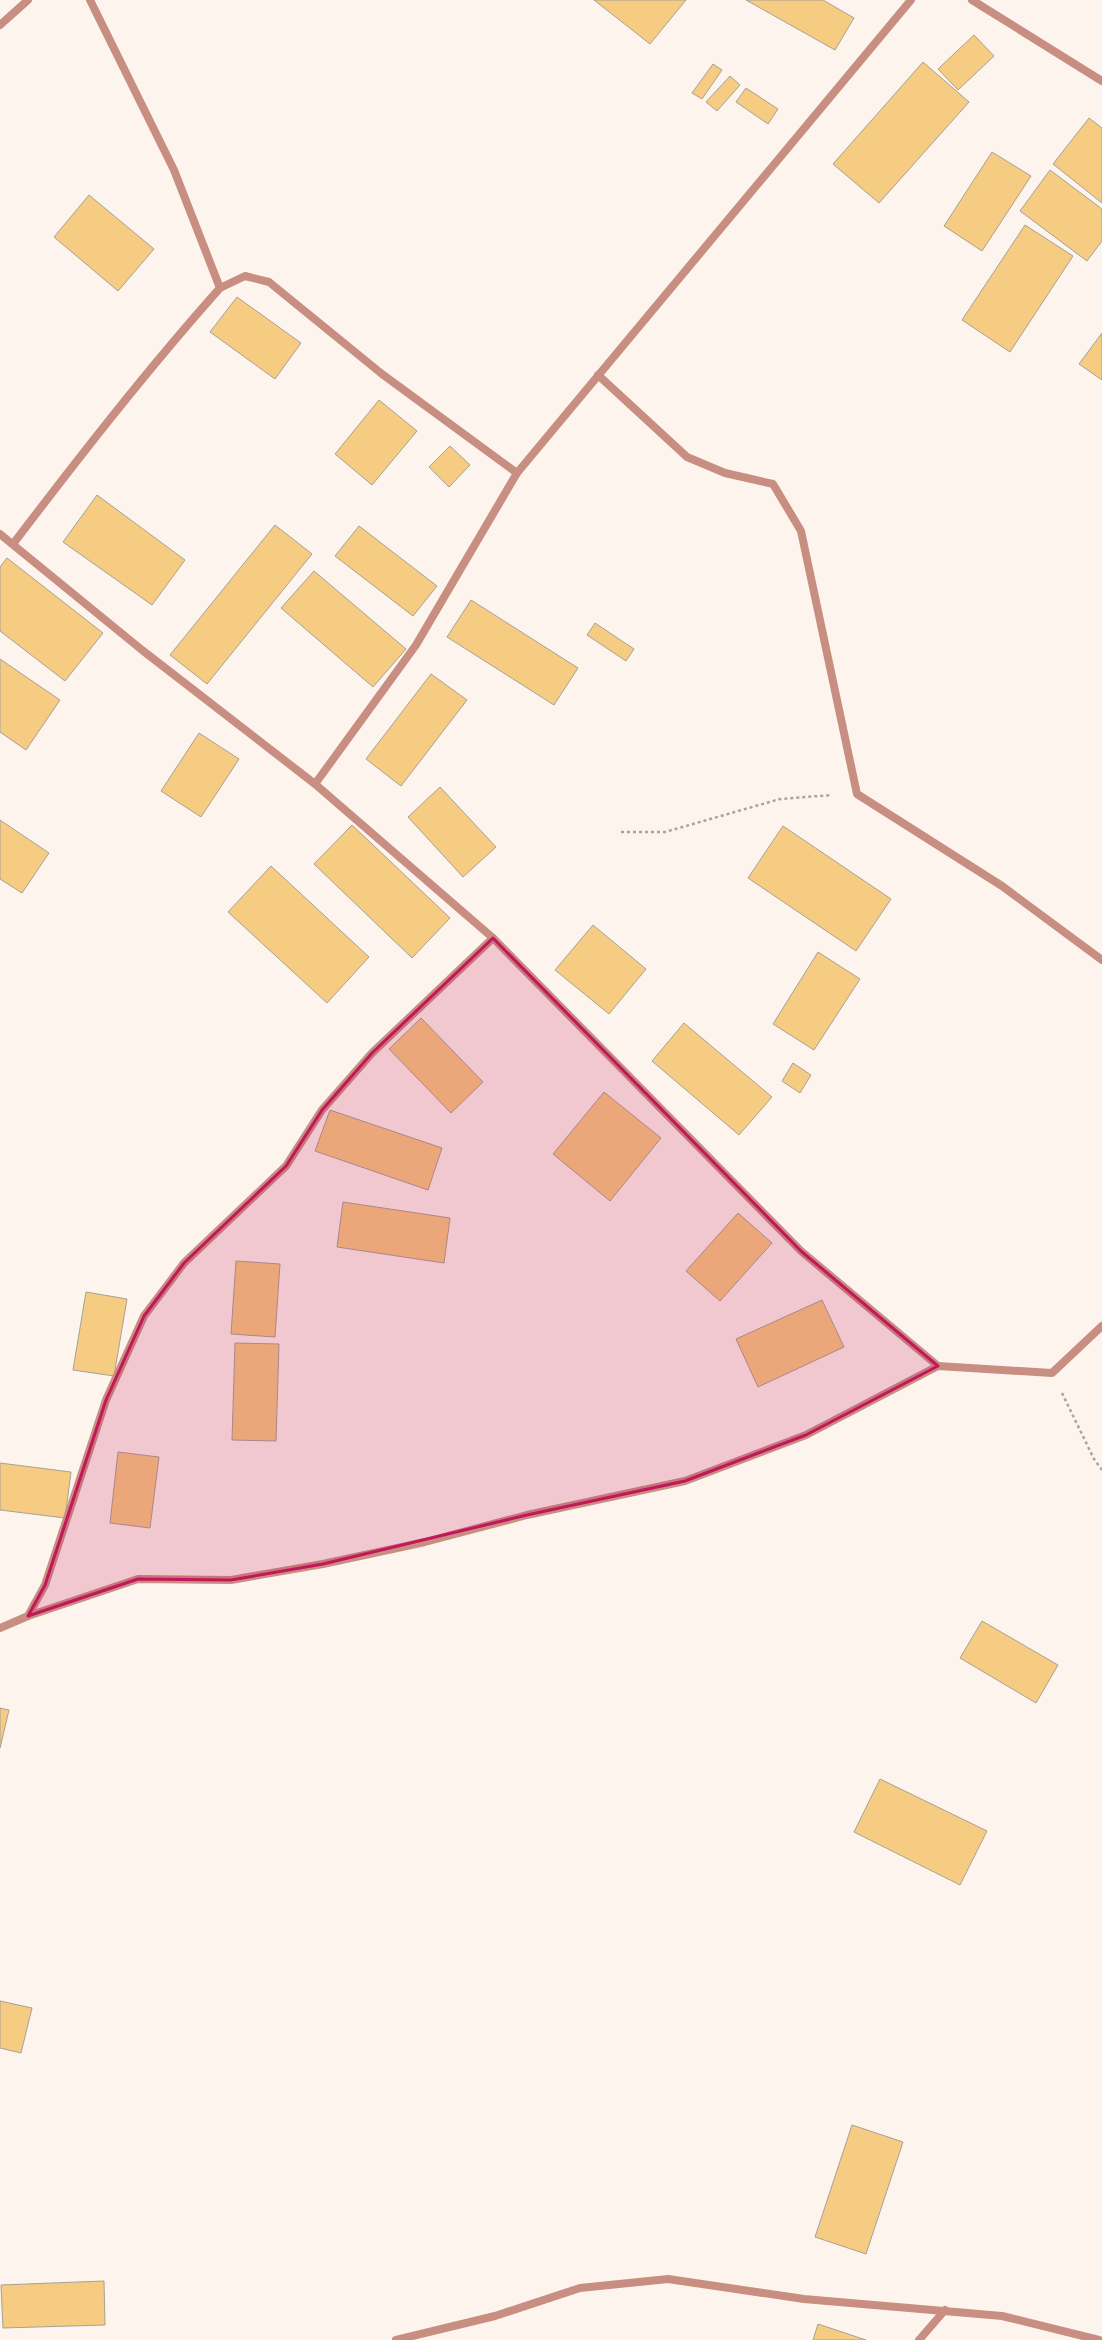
<svg xmlns="http://www.w3.org/2000/svg" width="1102" height="2340" viewBox="0 0 1102 2340" font-family="Rubik,sans-serif">
  <rect width="100%" height="100%" fill="#fef4ee"/>
  <g fill="#f6cb82" stroke="#a7a196">
    <path d="M594,0H686L650,44Z"/>
    <path d="M746,0H823L854,18L835,50Z"/>
    <path d="M974,35L994,56L958,90L938,69Z"/>
    <path d="M923,62L969,102L879,203L833,164Z"/>
    <path d="M713,64L722,70L702,99L692,93Z"/>
    <path d="M730,76L740,85L717,111L706,102Z"/>
    <path d="M746,88L778,109L768,124L736,102Z"/>
    <path d="M1089,118L1102,128V203L1053,164Z"/>
    <path d="M992,152L1031,176L982,251L944,226Z"/>
    <path d="M1050,170L1102,209V241L1087,261L1020,211Z"/>
    <path d="M89,195L154,249L118,291L54,237Z"/>
    <path d="M1025,225L1073,256L1010,352L962,320Z"/>
    <path d="M237,297L301,343L275,379L210,332Z"/>
    <path d="M1102,333V380L1079,364Z"/>
    <path d="M379,400L417,431L372,485L335,454Z"/>
    <path d="M450,446L470,465L449,487L429,467Z"/>
    <path d="M97,495L185,560L152,605L63,542Z"/>
    <path d="M275,525L312,554L207,684L170,655Z"/>
    <path d="M359,526L437,586L413,616L335,556Z"/>
    <path d="M7,558L103,633L65,681L0,631V567Z"/>
    <path d="M314,571L406,649L373,687L281,608Z"/>
    <path d="M471,600L578,668L554,705L447,637Z"/>
    <path d="M595,623L634,649L626,661L587,635Z"/>
    <path d="M0,659L60,700L26,750L0,732Z"/>
    <path d="M431,674L467,700L401,786L366,759Z"/>
    <path d="M199,733L239,759L201,817L161,791Z"/>
    <path d="M440,787L496,847L463,877L408,817Z"/>
    <path d="M0,820L49,853L22,893L0,879Z"/>
    <path d="M352,825L450,918L412,958L314,864Z"/>
    <path d="M783,826L891,899L856,951L748,878Z"/>
    <path d="M271,866L369,957L327,1003L228,912Z"/>
    <path d="M593,925L646,969L609,1014L555,970Z"/>
    <path d="M818,952L860,979L814,1050L773,1024Z"/>
    <path d="M421,1018L483,1082L451,1113L389,1049Z"/>
    <path d="M684,1023L772,1097L739,1135L652,1061Z"/>
    <path d="M793,1063L811,1075L800,1093L782,1081Z"/>
    <path d="M604,1092L661,1138L610,1201L553,1154Z"/>
    <path d="M330,1110L442,1148L428,1190L315,1151Z"/>
    <path d="M343,1202L450,1218L444,1263L337,1247Z"/>
    <path d="M738,1213L772,1243L720,1301L686,1271Z"/>
    <path d="M236,1261L280,1264L275,1337L231,1334Z"/>
    <path d="M86,1292L127,1299L114,1376L73,1370Z"/>
    <path d="M822,1300L844,1347L758,1387L736,1339Z"/>
    <path d="M235,1343L279,1344L276,1441L232,1440Z"/>
    <path d="M118,1452L159,1457L150,1528L110,1523Z"/>
    <path d="M0,1463L71,1472L65,1518L0,1510Z"/>
    <path d="M982,1621L1058,1665L1036,1703L960,1658Z"/>
    <path d="M0,1708L9,1710L0,1748Z"/>
    <path d="M880,1779L987,1831L960,1885L854,1832Z"/>
    <path d="M0,2001L32,2008L21,2053L0,2048Z"/>
    <path d="M852,2125L903,2142L866,2254L815,2237Z"/>
    <path d="M104,2281L105,2325L3,2328L1,2285Z"/>
    <path d="M818,2324L866,2340H813Z"/>
  </g>
  <g fill="none" stroke-linecap="round" stroke-linejoin="round">
    <g stroke="#aba39f" stroke-width="2.5" stroke-dasharray="3 3" stroke-linecap="butt">
      <path d="M621,832H665L780,799L832,795"/>
      <path d="M1062,1393L1094,1459L1102,1470"/>
    </g>
    <g stroke="#c88e81" stroke-width="8">
      <path d="M0,25L28,0"/>
      <path d="M220,288L245,276L269,282L382,374L517,473"/>
      <path d="M598,375L687,457L725,473L773,484L801,531L857,794L1002,886L1102,960"/>
      <path d="M0,534L142,650L315,784L416,645L517,473L911,0"/>
      <path d="M13,544C80,456 147,370 220,288L174,170L90,0"/>
      <path d="M315,784L493,938L801,1251L938,1366"/>
      <path d="M28,1616L45,1585L106,1400L144,1316L184,1263L286,1166L322,1110L372,1053L493,938"/>
      <path d="M0,1628L28,1616L138,1579L231,1580L323,1564L425,1542L527,1515L685,1481L806,1435L938,1366L1052,1373L1102,1326"/>
      <path d="M396,2340L495,2316L580,2288L668,2279L804,2299L1002,2316L1099,2340"/>
      <path d="M919,2340L945,2310"/>
    </g>
    <path stroke="#c88e81" stroke-width="8" d="M972,0L1102,81"/>
  </g>
  <path fill="#c2185b" fill-opacity="0.2" stroke="#c2185b" stroke-width="3" stroke-linejoin="round" d="M493,938L801,1251L938,1366L806,1435L685,1481L527,1515L323,1564L231,1580L138,1579L28,1616L45,1585L106,1400L144,1316L184,1263L286,1166L322,1110L372,1053Z"/>
</svg>
